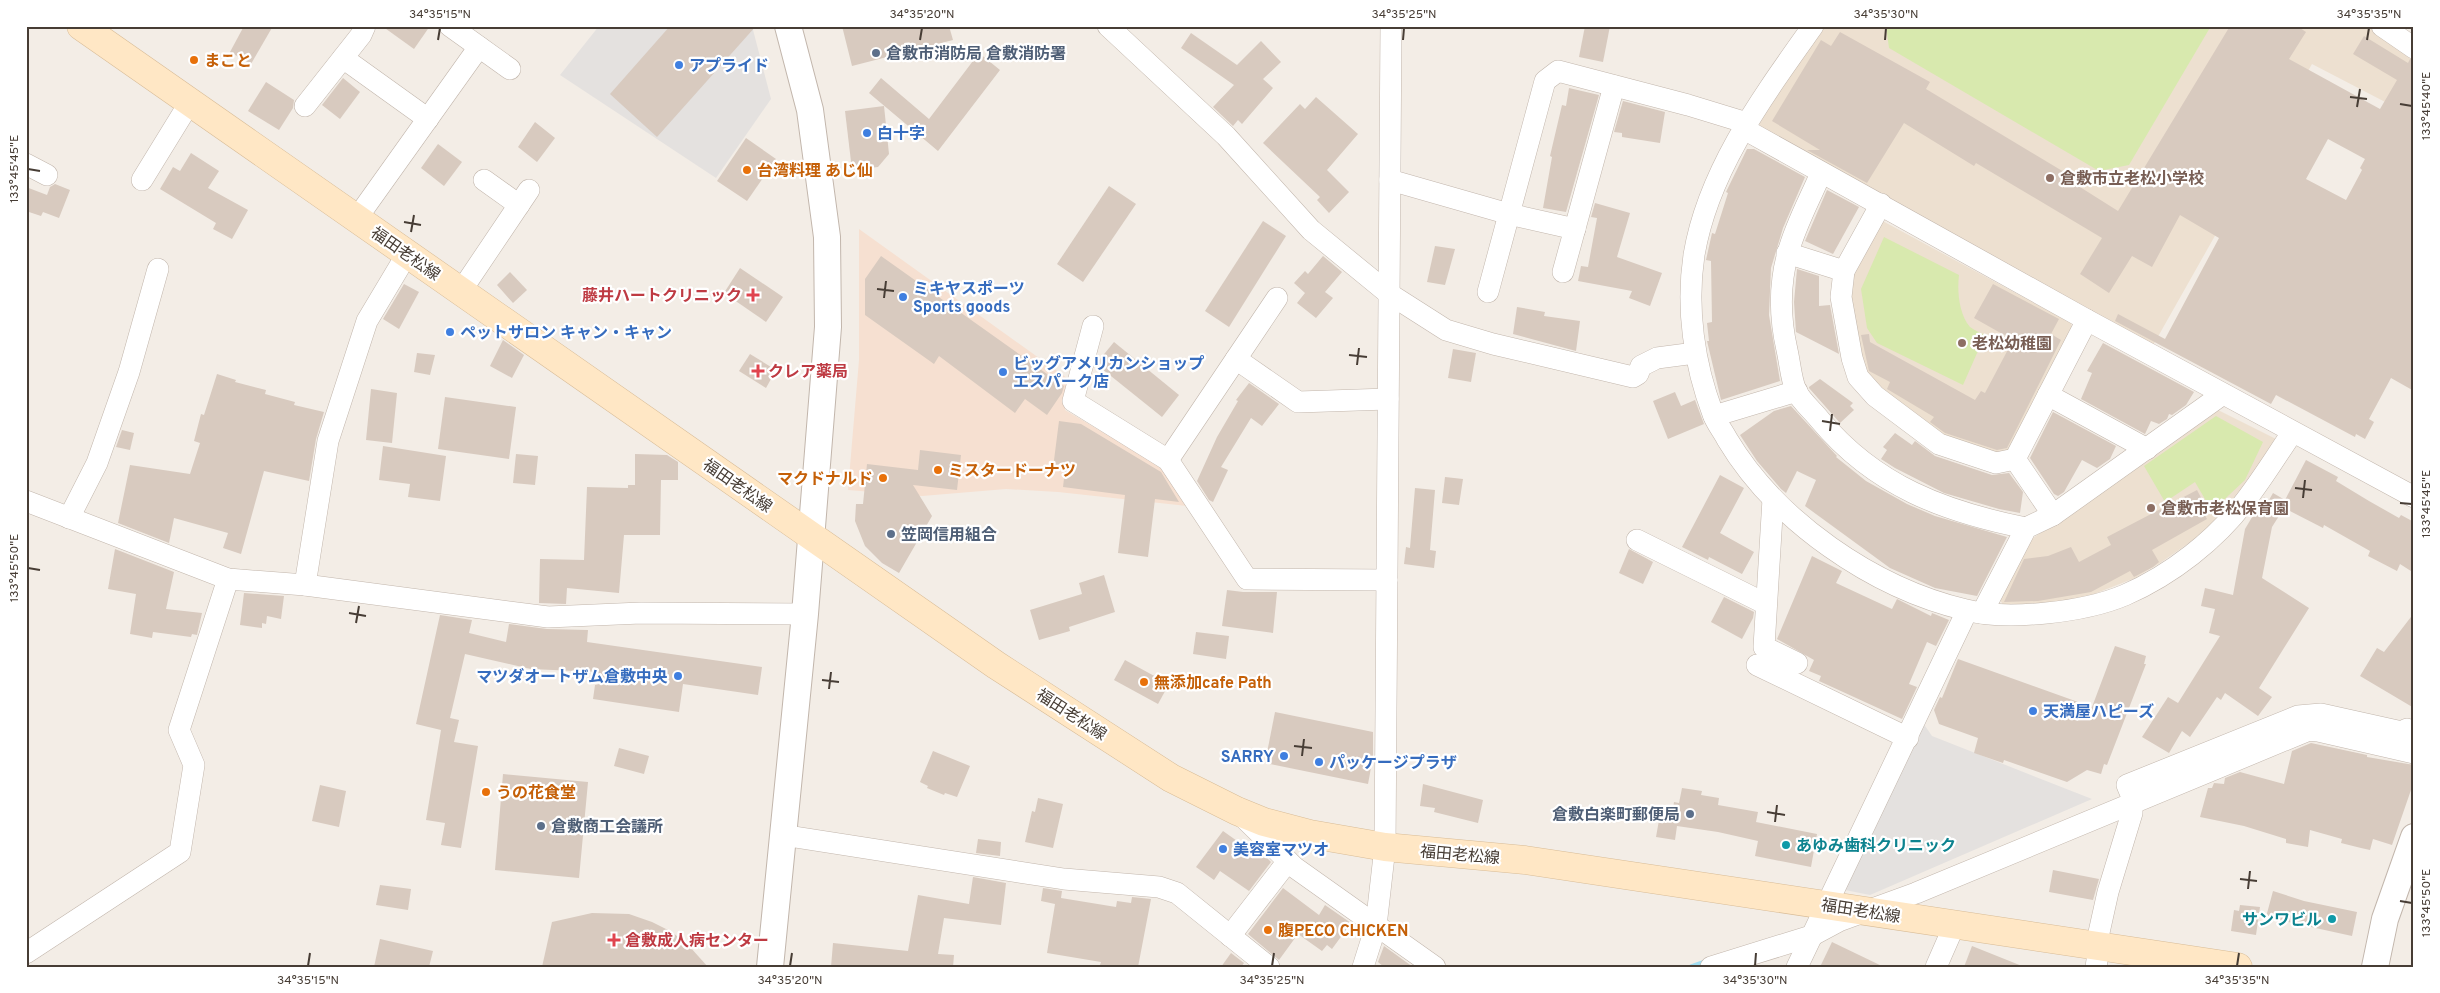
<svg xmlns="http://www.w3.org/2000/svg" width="2440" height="993" viewBox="0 0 2440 993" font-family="Overpass,'Noto Sans JP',sans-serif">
  <rect width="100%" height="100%" fill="#f3ede6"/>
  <path fill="#f6e0d1" d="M859,229L1074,383L1065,410L1162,467L1187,506L1058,492L1006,489L922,496L848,490L859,360Z"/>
  <g fill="#ede0d0">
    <path d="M1822,26H2366L2414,59V117L2312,64L2151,349L1760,127L1758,118Z"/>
    <path d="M1879,219L2071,323L2073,333L2009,453L1996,455L1953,442L1883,392L1865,372L1858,353L1849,280Z"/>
    <path d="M2216,409L2276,439L2256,472L2218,518L2199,536L2160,563L2135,578L2089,596L2059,602L2003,605L1999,598L2026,543Z"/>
  </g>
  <g fill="#d8e9ae">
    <path d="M1886,26H2211L2129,165L2099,171L1889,48Z"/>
    <path d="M1884,237L1959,275C1957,291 1959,314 1970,327C1974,330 1981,333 1985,335L1963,385L1877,343L1867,328L1861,289Z"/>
    <path d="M2216,416L2263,442L2245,480L2212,511L2195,482L2165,502L2144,466Z"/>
  </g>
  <g fill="#e4e1df">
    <path d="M599,26H752L771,99L716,178L560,75Z"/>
    <path d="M1921,720L1932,736L2092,799L1870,895L1845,890Z"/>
  </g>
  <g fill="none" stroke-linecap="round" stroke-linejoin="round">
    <path stroke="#a1def2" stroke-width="6" d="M1692,967L1709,961"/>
  </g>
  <g fill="#d8cabf" fill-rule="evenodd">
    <path d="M244,26H273L251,64L230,52Z"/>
    <path d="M382,26H430L414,49Z"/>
    <path d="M670,26H756L657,137L610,94Z"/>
    <path d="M842,26H949L953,40L852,66Z"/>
    <path d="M1585,26H1610L1603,62L1579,57Z"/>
    <path d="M2230,26H2297L2306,32L2289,59L2380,109L2397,80L2353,54L2364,36L2408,63L2410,59L2414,60V391L2391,378L2369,419L2374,422L2365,439L2356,434L2355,437L2276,395L2271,404L2115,321L2118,314L2165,339L2219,238L2180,215L2152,267L2132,256L2109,293L2080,274L2102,238L1976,163L1974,166L1904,123L1867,183L1807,150H1820L1772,121L1821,40L1831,46L1840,32L1930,82L1926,89L2074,178L2072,182L2118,211ZM2328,139L2365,159L2360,168L2362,170L2346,200L2306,179Z"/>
    <path d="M1191,33L1237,65L1261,41L1281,62L1263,79L1273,88L1242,124L1238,120L1233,126L1213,107L1234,85L1181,48Z"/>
    <path d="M979,53L1000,70L938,151L869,93L881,78L929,119Z"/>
    <path d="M343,78L360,92L340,119L322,105Z"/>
    <path d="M266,82L294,100L293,108L279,130L248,111Z"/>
    <path d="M1569,88L1599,95L1566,212L1543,208L1552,157L1550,156L1562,105L1566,106Z"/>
    <path d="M1316,97L1358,134L1327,170L1349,192L1329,213L1317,200L1320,197L1263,143L1300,104L1305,109Z"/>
    <path d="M1623,101L1665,112L1660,143L1622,137V133L1614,132Z"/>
    <path d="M884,106L889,154L878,167L852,170L845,111Z"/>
    <path d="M535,122L555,138L537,162L518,147Z"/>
    <path d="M746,138L776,159L747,201L717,181Z"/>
    <path d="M438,144L462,162L444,186L421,168Z"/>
    <path d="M1747,149H1754L1805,177L1783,228L1771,268L1769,315L1780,381L1721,400L1707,341H1709L1707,323L1712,322L1711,261L1706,260L1712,233L1715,234L1728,193L1726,192Z"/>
    <path d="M191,153L219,171L208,188L248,210L232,239L213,229L216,223L160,189L173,167L180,171Z"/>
    <path d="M55,184L70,190L59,218L43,212L41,216L26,211V187L47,195L50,187Z"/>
    <path d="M1109,186L1136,204L1083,282L1057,264Z"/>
    <path d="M1827,190L1859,207L1833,254L1805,241Z"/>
    <path d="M1595,203L1630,213L1617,257L1662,273L1650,306L1629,298L1632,291L1578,281L1581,266L1588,267L1597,218L1591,217Z"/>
    <path d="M1263,221L1286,236L1229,327L1205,311Z"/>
    <path d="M1435,246L1455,249L1445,285L1427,282Z"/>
    <path d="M881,256L1064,386L1062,393L1047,415L1025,399L1015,413L939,356L934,364L865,315V279Z"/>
    <path d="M1323,256L1342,272L1325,292L1333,298L1316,318L1297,303L1305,293L1294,283L1305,271L1308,274Z"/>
    <path d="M740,268L783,297L766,322L724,293Z"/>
    <path d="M1797,269L1819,276V306L1830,305L1839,354L1796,332L1794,302Z"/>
    <path d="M510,272L527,290L513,303L497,285Z"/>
    <path d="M404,284L419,292L399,329L383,319Z"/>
    <path d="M1993,284L2059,319L2051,334L2061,340L2007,448L1997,450L1945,433L1930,422L1934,417L1887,389L1890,382L1869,371L1861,335L1869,334L1870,342L1975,400L1981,391L1985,393L2013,340L1974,318Z"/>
    <path d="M1517,307L1545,312L1544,316L1580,321L1576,351L1513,334Z"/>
    <path d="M503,340L524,355L512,378L490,366Z"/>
    <path d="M1114,342L1179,395L1162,417L1096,364Z"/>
    <path d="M2103,343L2194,392L2186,405L2172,415L2169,414L2167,419L2159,424L2151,421L2145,434L2081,399L2092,373L2087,371Z"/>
    <path d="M1453,349L1476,353L1471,382L1448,378Z"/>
    <path d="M417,353L435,355L430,375L414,372Z"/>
    <path d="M750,354L776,370L766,388L739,371Z"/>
    <path d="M217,374L236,380L235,382L266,390L265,394L295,402L294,405L324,412L316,439L309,481L264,471L241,554L223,548L228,533L174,518L169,543L118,523L130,465L190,474L200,443L194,441L201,414L204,415Z"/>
    <path d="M1820,379L1853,403L1850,406L1854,410L1840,423L1809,388V387Z"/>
    <path d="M1249,383L1279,404L1262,426L1251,418L1221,467L1228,470L1213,502L1209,500L1197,481L1217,437L1238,401L1236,400Z"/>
    <path d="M371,389L397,393L392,443L366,440Z"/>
    <path d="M1675,392L1681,406L1695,400L1704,424L1668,439L1653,401Z"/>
    <path d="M445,397L516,407L509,459L438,449Z"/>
    <path d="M1791,406L1837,456L1836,457L1866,481L1907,504L1935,516L2007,537L1977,596L1935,588L1890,568L1805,506L1816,480L1797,471L1786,493L1781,489L1757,461L1740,435L1774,411Z"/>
    <path d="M2053,412L2116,446L2110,459L2097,468L2082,460L2064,492L2058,496L2054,494L2030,458Z"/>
    <path d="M1059,421L1081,424L1161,472L1179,502L1155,499L1148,557L1118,553L1125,495L1063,487L1065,470L1053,468Z"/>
    <path d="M122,430L134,433L130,450L116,447Z"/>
    <path d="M1895,433L1912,445L1915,441L1935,456L1992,475L2009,473L2023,492L2020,513L1999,509L1944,493L1895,468L1881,459L1887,450L1883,447Z"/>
    <path d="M383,446L446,456L440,501L408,497L410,484L379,480Z"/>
    <path d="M920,450L961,455L957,490L913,485L932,516L899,573L882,563L865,546L855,521L856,504H863L867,464L918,470Z"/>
    <path d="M516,454L538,456L535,485L513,483Z"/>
    <path d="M635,454L667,455L678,462V480H661L660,535H624L619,593L567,588L566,604L539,603L540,559L584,560L587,487L628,488V485H635Z"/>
    <path d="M2306,460L2338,477L2336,481L2369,501L2399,518L2401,515L2414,522V573L2400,564L2397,571L2368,556L2370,551L2324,525L2323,528L2284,508L2272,527L2262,578L2309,608L2259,688L2272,697L2258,716L2225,693L2221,700L2217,697L2190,737L2182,731L2169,753L2142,737L2168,697L2178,703L2220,636L2209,633L2215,609L2201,606L2205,588L2233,595L2245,529L2264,497L2269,500L2273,493L2285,500Z"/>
    <path d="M1720,475L1744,488L1720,533L1754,552L1742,574L1709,557L1708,560L1682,547Z"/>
    <path d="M1445,477L1463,479L1459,505L1442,503Z"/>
    <path d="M1415,488L1435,490L1430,550L1436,551L1434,568L1404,564L1406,547L1410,548Z"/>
    <path d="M2197,490L2206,507L2202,510L2207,519L2152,550L2159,562L2153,567L2134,577L2130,571L2091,592L2038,601L2004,602L2024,559L2048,556L2071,547L2079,562L2111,545L2107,537Z"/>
    <path d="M115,549L174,572L166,609L202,613L197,635L192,634L191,637L153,632L152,638L130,634L136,594L108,589Z"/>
    <path d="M1629,549L1653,562L1643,584L1619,573Z"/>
    <path d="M1812,556L1842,571L1836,583L1892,609L1897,599L1931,616L1932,613L1949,620L1936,646L1927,642L1909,684L1917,687L1902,719L1819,681L1821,676L1809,671L1814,660L1777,639Z"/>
    <path d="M1104,575L1115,612L1069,627L1070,631L1039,640L1030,610L1082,594L1079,583Z"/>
    <path d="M1227,590L1243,592H1277L1273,633L1222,626Z"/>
    <path d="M244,593L284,596L281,619L267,616L266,624L262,623V628L240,625Z"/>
    <path d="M1724,597L1754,612L1753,618L1742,639L1711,622Z"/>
    <path d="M2414,613V708L2360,676L2377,648L2384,652Z"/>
    <path d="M440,615L472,620L469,633L506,642L509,624L547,629L588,630L587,642L762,667L758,695L683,684L679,712L593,699L595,685L604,683L595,682L597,672L531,669L465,654L450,718L459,720L454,742L478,746L461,848L441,845L445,823L426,820L441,730L416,724Z"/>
    <path d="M1196,632L1229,636L1226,659L1193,654Z"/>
    <path d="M2115,646L2146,656L2144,664H2146L2107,765L2104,764L2101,774L2087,770L2067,782L2004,760L2003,763L1974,753L1978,738L1939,724L1934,710L1940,697L1942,698L1958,659L2092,707Z"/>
    <path d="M1125,660L1169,684L1158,704L1114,680Z"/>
    <path d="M1275,712L1373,732V757L1368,784L1265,763Z"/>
    <path d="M2311,743L2367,755V757L2414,765L2412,787L2392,845L2373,839L2370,850L2361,848L2341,843L2342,839L2310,830L2308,847L2286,843V839L2244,826L2200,817L2208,788H2212L2214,783L2224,784L2225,778L2240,772L2284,784L2292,751Z"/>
    <path d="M619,748L649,756L644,774L614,766Z"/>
    <path d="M933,751L970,766L957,797L945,793L944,795L927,788L928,786L920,782Z"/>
    <path d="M503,774L588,782L579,878L495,870Z"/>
    <path d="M1423,784L1483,800L1478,823L1434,812L1435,808L1420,806Z"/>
    <path d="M320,785L346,791L339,827L312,821Z"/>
    <path d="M1682,788L1702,791L1701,795L1719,798L1718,805L1758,812L1756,822L1817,834L1811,867L1755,856L1758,841L1718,832L1677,826L1675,840L1656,837L1659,820L1671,822L1674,802L1679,803Z"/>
    <path d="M1038,798L1063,804L1053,848L1025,842L1032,811L1035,812Z"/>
    <path d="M1223,831L1247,848L1251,842L1271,862L1249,891L1220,871L1214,880L1196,867Z"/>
    <path d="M978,839L1001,842L1000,856L976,853Z"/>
    <path d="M2053,870L2099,879L2093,900L2049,892Z"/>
    <path d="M973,877L1006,883L1001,925L944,918L938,954L954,955L953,967H831L833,943L908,951L918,895L969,904Z"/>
    <path d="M380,885L411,889L408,910L376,905Z"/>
    <path d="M1043,888L1062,891L1061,898L1116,907L1117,901L1131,903L1132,897L1151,899L1138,967H1111L1100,965L1101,962L1047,953L1055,904L1041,901Z"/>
    <path d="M1283,888L1319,915L1325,905L1351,923L1332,949L1327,945L1322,951L1298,934L1279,960L1248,934Z"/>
    <path d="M2273,891L2304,901L2357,912L2352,936L2266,917Z"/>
    <path d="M2240,905L2260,907L2256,935L2231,931L2234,910L2239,911Z"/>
    <path d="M592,913L629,914L652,922L672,932L690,947L708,967H542L552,922Z"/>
    <path d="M380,939L433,951L429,967H374Z"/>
    <path d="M1832,942L1884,967H1820Z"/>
    <path d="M1384,946L1413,967H1384L1378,962Z"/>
    <path d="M1972,946L2022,966L2021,967H1964Z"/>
    <path d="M1231,953L1244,963L1241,967H1221Z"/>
  </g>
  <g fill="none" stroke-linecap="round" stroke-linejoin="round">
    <defs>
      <g id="minor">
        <path d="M450,26L510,69"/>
        <path d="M1108,26L1226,136L1311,230L1388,293L1446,330L1493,344L1633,377L1638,374L1641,366L1657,358L1695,353"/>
        <path d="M1813,26C1764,95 1708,170 1694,255C1686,308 1694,364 1713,414C1716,423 1723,431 1727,439C1776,521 1873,588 1966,610C2008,621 2085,612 2125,595C2171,575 2216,540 2246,500C2263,478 2277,455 2292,433"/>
        <path d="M2382,26L2414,48"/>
        <path d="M343,58L428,119"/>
        <path d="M305,106L361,35L365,26"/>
        <path d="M1744,129L2087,320L2414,497"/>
        <path d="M26,164L47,175"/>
        <path d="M1821,173C1810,199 1795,226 1788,253C1779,285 1780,319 1787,350C1790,363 1791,379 1796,391C1801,401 1813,411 1820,420C1875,486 1945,512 2026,528"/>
        <path d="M142,180L190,102"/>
        <path d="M484,180L519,205"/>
        <path d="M1390,180L1509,214L1575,229"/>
        <path d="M1881,204L1844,271L1841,297L1852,358L1858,377L1875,396L1939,444L1996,463L2015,459L2087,320"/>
        <path d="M357,218L479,47"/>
        <path d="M1787,253L1844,271"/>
        <path d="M1563,272L1614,86"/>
        <path d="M461,291L529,190"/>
        <path d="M1488,292L1545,81L1558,71L1688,105L1747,123"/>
        <path d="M1093,326L1073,401L1168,460L1247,579L1387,580"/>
        <path d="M1236,359L1298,402L1388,399"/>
        <path d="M2048,395L2147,449"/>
        <path d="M1714,416L1797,391"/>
        <path d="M2015,459L2053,515"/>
        <path d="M1168,460L1277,298"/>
        <path d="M1773,499L1764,647L1797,663"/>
        <path d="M26,501L228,579L305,585L548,617L641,613L805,614"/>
        <path d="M69,518L97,463L129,372L158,269"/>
        <path d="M1637,540L1766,604"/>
        <path d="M305,585L328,441L367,321L407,254"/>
        <path d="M1982,613L2026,528L2053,515L2223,394"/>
        <path d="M1757,665L1908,738"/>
        <path d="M1241,815L1294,867L1435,967"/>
        <path d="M782,835L1064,879L1159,887L1177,893L1269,967"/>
        <path d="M1230,936L1288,861"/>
        <path d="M2096,946L2108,892L2132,813V797L2127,785L2298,716L2321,714L2402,732L2407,729L2414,739"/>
        <path d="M26,953L180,852L194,765L179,730L228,579"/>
        <path d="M1363,967L1376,926L1385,847L1391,26"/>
        <path d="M1711,967L1811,936L1839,921L1916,893L2309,730L2318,731L2414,753"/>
        <path d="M1797,967L1967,611"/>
        <path d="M1936,967L1954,926"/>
        <path d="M2096,967L2099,947"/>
      </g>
      <g id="tertiary">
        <path d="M770,967L805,614L828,327L827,237L810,110L788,26"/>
        <path d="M2375,967L2385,919L2414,837"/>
      </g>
      <path id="secondary" d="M81,26L996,665L1171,778L1237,811L1264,822L1310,834L1385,847L1525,860L2238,967"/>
    </defs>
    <use href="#minor" stroke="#c2b6ac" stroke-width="22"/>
    <use href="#tertiary" stroke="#c2b6ac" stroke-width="28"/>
    <use href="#secondary" stroke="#d8bc97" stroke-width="29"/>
    <use href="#minor" stroke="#fff" stroke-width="21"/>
    <use href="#tertiary" stroke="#fff" stroke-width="26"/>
    <use href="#secondary" stroke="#ffe7c5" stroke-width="28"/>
  </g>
  <path fill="none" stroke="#473d35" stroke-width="2" d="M438,40L440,28M920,40L922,28M1403,40L1404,28M1885,40L1886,28M2367,40L2369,28M2350,97L2367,99M2400,104L2412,106M2357,107L2360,89M28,169L40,171M404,222L421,225M411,232L414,215M877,289L894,291M884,298L886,281M1349,355L1367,357M1357,365L1359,348M1822,421L1840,424M1830,431L1832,414M2295,488L2312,490M2303,498L2305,480M2400,503L2412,504M28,568L40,570M349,613L366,616M356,623L359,606M822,680L839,682M829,689L831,672M1294,746L1312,748M1302,756L1304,739M1767,812L1785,815M1775,822L1777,805M2240,879L2257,881M2248,889L2250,871M2400,901L2412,903M308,966L310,953M790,966L792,953M1272,966L1274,953M1755,966L1756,953M2237,966L2239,953"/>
  <g fill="#5c6f8a" stroke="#fff" stroke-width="2">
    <circle cx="876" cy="53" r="5"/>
    <circle cx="891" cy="534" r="5"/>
    <circle cx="1690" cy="814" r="5"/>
    <circle cx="541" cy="826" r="5"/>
  </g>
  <g fill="#e8710a" stroke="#fff" stroke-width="2">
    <circle cx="194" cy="60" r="5"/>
    <circle cx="747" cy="170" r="5"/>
    <circle cx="938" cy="470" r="5"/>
    <circle cx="883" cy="478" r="5"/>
    <circle cx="1144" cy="682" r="5"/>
    <circle cx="486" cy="792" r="5"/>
    <circle cx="1268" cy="930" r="5"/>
  </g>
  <g fill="#3f7fe0" stroke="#fff" stroke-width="2">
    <circle cx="679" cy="65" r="5"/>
    <circle cx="867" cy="133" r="5"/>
    <circle cx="903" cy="297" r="5"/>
    <circle cx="450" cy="332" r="5"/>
    <circle cx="1003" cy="372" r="5"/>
    <circle cx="678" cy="676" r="5"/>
    <circle cx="2033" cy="711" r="5"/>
    <circle cx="1284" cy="756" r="5"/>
    <circle cx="1319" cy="762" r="5"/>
    <circle cx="1223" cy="849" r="5"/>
  </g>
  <g fill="#8d6e63" stroke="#fff" stroke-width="2">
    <circle cx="2050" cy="178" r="5"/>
    <circle cx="1962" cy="343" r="5"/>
    <circle cx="2151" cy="508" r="5"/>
  </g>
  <g fill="#e0444e" stroke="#fff" stroke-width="2">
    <path d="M750.5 287.5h5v5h5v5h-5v5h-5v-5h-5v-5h5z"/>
    <path d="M755.5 363.5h5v5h5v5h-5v5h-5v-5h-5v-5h5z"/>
    <path d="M611.5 932.5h5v5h5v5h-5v5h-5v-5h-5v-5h5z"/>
  </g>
  <g fill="#0f9aa8" stroke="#fff" stroke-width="2">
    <circle cx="1786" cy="845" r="5"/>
    <circle cx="2332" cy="919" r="5"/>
  </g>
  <g text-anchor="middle" stroke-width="4.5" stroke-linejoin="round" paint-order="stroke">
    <g font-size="16" font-weight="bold" fill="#4e5e75" stroke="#fff" text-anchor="start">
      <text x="886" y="59">倉敷市消防局 倉敷消防署</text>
      <text x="901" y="540">笠岡信用組合</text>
      <text x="1680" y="820" text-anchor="end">倉敷白楽町郵便局</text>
      <text x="551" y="832">倉敷商工会議所</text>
    </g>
    <g font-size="16" font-weight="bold" fill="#c56008" stroke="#fff" text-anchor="start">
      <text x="204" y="66">まこと</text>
      <text x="757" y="176">台湾料理 あじ仙</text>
      <text x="948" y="476">ミスタードーナツ</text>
      <text x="873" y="484" text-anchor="end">マクドナルド</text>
      <text x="1154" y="688">無添加cafe Path</text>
      <text x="496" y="798">うの花食堂</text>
      <text x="1278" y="936">腹PECO CHICKEN</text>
    </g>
    <g font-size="16" font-weight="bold" fill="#366cbe" stroke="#fff" text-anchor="start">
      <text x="689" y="71">アプライド</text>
      <text x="877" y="139">白十字</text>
      <text x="913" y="294">ミキヤスポーツ<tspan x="913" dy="18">Sports goods</tspan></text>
      <text x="460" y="338">ペットサロン キャン・キャン</text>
      <text x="1013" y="369">ビッグアメリカンショップ<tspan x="1013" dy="18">エスパーク店</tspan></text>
      <text x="668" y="682" text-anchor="end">マツダオートザム倉敷中央</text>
      <text x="2043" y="717">天満屋ハピーズ</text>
      <text x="1274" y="762" text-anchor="end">SARRY</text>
      <text x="1329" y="768">パッケージプラザ</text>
      <text x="1233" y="855">美容室マツオ</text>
    </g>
    <g font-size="16" font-weight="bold" fill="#785e54" stroke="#fff" text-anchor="start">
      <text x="2060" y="184">倉敷市立老松小学校</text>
      <text x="1972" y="349">老松幼稚園</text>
      <text x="2161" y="514">倉敷市老松保育園</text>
    </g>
    <g font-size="16" fill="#473d35" stroke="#fff">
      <text transform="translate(406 253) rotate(35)" y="6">福田老松線</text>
      <text transform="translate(738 485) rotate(35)" y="6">福田老松線</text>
      <text transform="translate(1072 714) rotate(33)" y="6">福田老松線</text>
      <text transform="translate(1460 854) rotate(5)" y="6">福田老松線</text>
      <text transform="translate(1861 910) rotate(9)" y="6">福田老松線</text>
    </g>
    <g font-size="16" font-weight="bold" fill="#be3a42" stroke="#fff" text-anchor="start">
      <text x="742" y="301" text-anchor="end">藤井ハートクリニック</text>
      <text x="768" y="377">クレア薬局</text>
      <text x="625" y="946">倉敷成人病センター</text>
    </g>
    <g font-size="16" font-weight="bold" fill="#0d838f" stroke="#fff" text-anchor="start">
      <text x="1796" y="851">あゆみ歯科クリニック</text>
      <text x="2322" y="925" text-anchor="end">サンワビル</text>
    </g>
  </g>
  <rect width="2440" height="993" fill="none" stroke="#ffffff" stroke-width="55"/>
  <rect x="28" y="28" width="2384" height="938" fill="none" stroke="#473d35" stroke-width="2"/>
  <g font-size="12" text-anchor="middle" fill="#473d35">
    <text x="440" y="18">34°35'15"N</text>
    <text x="922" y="18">34°35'20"N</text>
    <text x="1404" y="18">34°35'25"N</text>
    <text x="1886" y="18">34°35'30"N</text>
    <text x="2369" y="18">34°35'35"N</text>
    <text transform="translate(2426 106) rotate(-90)" y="4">133°45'40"E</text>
    <text transform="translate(14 169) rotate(-90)" y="4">133°45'45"E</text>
    <text transform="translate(2426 504) rotate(-90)" y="4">133°45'45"E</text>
    <text transform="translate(14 568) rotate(-90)" y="4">133°45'50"E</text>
    <text transform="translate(2426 903) rotate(-90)" y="4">133°45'50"E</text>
    <text x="308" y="984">34°35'15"N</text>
    <text x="790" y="984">34°35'20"N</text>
    <text x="1272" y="984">34°35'25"N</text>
    <text x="1755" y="984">34°35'30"N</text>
    <text x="2237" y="984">34°35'35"N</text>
  </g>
</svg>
